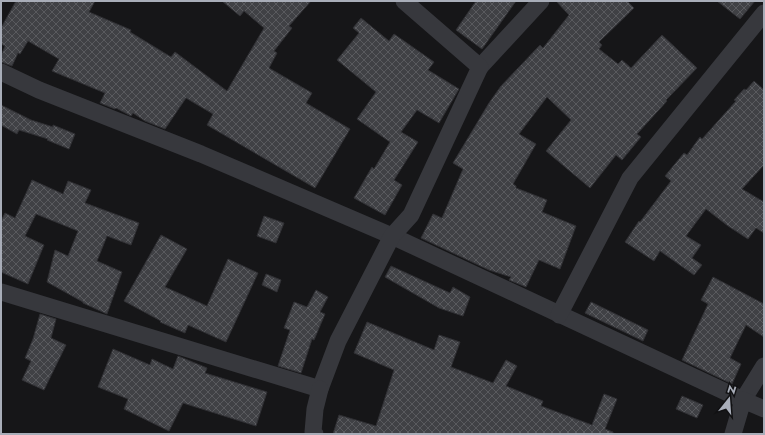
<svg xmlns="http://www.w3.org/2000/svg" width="765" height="435" viewBox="0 0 765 435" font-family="Jost,sans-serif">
  <defs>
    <pattern id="building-cross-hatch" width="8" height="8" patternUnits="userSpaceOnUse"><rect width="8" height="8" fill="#404145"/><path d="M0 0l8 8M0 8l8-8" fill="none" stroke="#595a5e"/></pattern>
  </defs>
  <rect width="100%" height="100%" fill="#161618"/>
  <g fill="url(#building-cross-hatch)" stroke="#303034">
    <path d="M16,1H95L89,12L131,30L130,32L171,57L175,52L227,91L264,28L244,11L240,16L222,1H311L289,26L292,28L274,51L277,53L269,68L312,93L306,103L350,129L315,188L207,125L213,114L186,98L165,129L145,121L133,113L131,116L116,108L115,109L100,103L105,93L52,71L59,59L28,41L20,54L18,53L12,66L1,62V56L5,46L1,44V28Z"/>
    <path d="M476,1H516L482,49L456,30Z"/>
    <path d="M556,1H627L634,8L599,42L602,45L599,49L618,64L622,60L631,68L662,35L697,68L666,100L667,101L637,134L641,137L622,160L616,155L590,188L546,151L571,120L547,97L519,134L536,144L513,184L516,186V188L547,200L542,212L576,226L560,269L539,260L526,287L509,280L511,277L489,270L421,238L433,214L442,218L463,169L453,163L489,103L501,86L540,45L543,48L569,15Z"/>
    <path d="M717,1H755L740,19Z"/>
    <path d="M361,18L389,41L394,34L434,62L428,70L459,89L439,123L417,110L401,132L418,142L394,180L402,185L385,215L354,198L372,167L374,169L390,142L357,119L376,92L337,60L359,33L353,28Z"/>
    <path d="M754,81L764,90V165L742,189L764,202V233L756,228L748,239L728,226L706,209L686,236L701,245L692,258L702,265L694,275L660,251L654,261L625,242L639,221L640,222L671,181L665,176L684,153L687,155L700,137L702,139L736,101L734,100L744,89L746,90Z"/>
    <path d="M1,105L31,120L53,127V125L75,134L69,149L47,140L48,139L19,130L17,134L1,125Z"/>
    <path d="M32,180L63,194L68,181L91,190L85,203L139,223L131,245L107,236L97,261L122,272L107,314L83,303V302L47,282L55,250L68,256L78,231L36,214L25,236L44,245L28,284L1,272V221L5,213L15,218Z"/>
    <path d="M264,216L284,223L276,243L257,236Z"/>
    <path d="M161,235L187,249L165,287L207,306L228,259L258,273L226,342L188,325L185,333L160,322L161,321L124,301Z"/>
    <path d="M391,266L450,293L453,287L470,297L463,316L439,308L385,277Z"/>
    <path d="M266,274L281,280L277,292L262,285Z"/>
    <path d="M713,277L764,304V337L746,325L730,358L741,364L732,384L682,360L708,304L701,300Z"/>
    <path d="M316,290L328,297L320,312L325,314L314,340L312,339L301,373L278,366L290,330L284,328L294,302L307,307Z"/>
    <path d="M591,302L648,330L643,341L585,313Z"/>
    <path d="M40,314L56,319L51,338L66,345L44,390L22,380L31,361L25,358L33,339Z"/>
    <path d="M367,322L434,350L439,335L460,342L451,367L493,383L506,360L517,366L506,386L543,401L541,406L592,425L604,394L617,399L605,429L613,432V434H333L339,415L376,426L394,370L354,353Z"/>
    <path d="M113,349L150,365L152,359L173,369L178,356L207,368L205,373L267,392L256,426L183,403L169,431L124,409L128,399L98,387Z"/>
    <path d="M682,396L703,405L697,418L676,409Z"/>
  </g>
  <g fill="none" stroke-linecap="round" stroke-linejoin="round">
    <g stroke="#37383d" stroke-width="17">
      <path d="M480,67L541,1"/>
      <path d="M1,72L39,90L201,154L392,236L743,400L764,366"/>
      <path d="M1,292L320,389L338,341L392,236L411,215L480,67L404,1"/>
      <path d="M559,315L630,178L764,13"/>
      <path d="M315,434L313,432L315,409L320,389"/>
      <path d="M733,434L743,400L764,409"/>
    </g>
  </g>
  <rect width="765" height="435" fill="none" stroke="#a8adb8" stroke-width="4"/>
  <g transform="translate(729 399) rotate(17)" stroke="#111113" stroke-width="3" paint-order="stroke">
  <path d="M0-3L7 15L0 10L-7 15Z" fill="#a8adb8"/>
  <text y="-6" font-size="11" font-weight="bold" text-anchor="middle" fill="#a8adb8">N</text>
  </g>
</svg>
